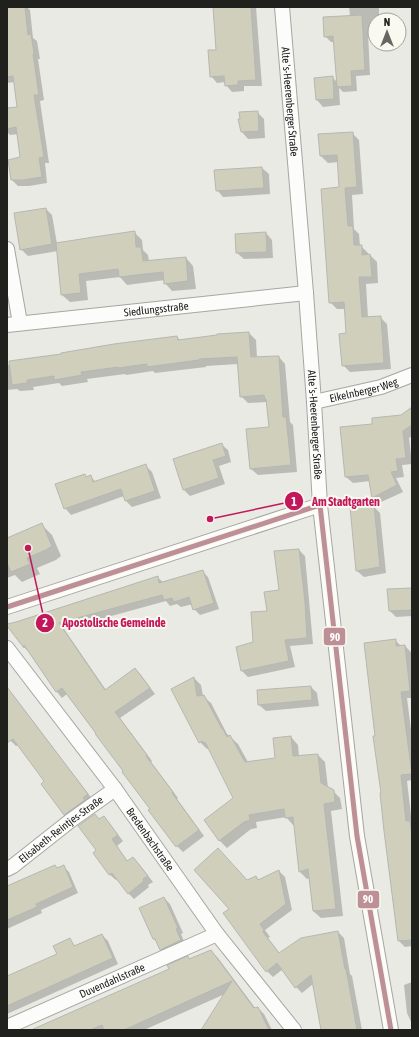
<svg xmlns="http://www.w3.org/2000/svg" width="419" height="1037" viewBox="0 0 419 1037" font-family="'Asap Condensed',sans-serif">
  <rect width="100%" height="100%" fill="#eaeae4"/>
  <g fill="#0003">
    <path d="M7,7H27L30,10L33,38L37,41L40,59H38L44,100L40,101L49,163H45L47,183L29,186H18L12,180L21,158L18,134L10,135L7,132V109L18,108L15,82L7,83Z"/>
    <path d="M214,7H256L262,86H244V91L232,92L226,85V82L217,83L211,76L217,51Z"/>
    <path d="M349,7H378L379,8V20H375V33H368L370,75L356,76L357,91L343,92L339,88L340,105L323,107L317,100L333,78L337,82L335,42H331L325,36L350,16Z"/>
    <path d="M257,112L264,119L265,138L248,139L242,132L241,120Z"/>
    <path d="M352,133L359,140L363,194L352,195L354,229L359,234L360,246H361L368,253V255H370L377,262L378,283L366,284L368,318L380,317L387,324L391,369L350,372L343,365L347,334L345,309H337L330,302L340,188L339,162L328,163L321,156Z"/>
    <path d="M262,168L269,174L270,194L223,197L217,190Z"/>
    <path d="M46,209L52,215L57,244L134,232L142,240L143,250L148,255L149,261L186,258L193,266L196,289L172,291L165,283V280L127,285L120,277L86,281L88,300L70,302L62,295L58,251L28,256L21,249Z"/>
    <path d="M266,233L272,240L273,258L244,259L237,253Z"/>
    <path d="M249,333L256,340L257,358L279,357L285,364L290,422L293,425L297,472L258,475L251,469L270,428L267,402L248,403L241,396L238,364L206,366V367L155,373L153,371L126,375L125,374L87,379L88,382L62,386L59,383L33,387L34,390L20,391L17,389L7,390V365L177,337L181,341Z"/>
    <path d="M412,408V436L409,438L412,464L402,465L404,477L396,478L403,492L379,503L373,497L370,481L353,483L346,477L373,425L401,416Z"/>
    <path d="M221,444L228,450L231,462L219,466L225,484L190,496L184,490L174,460Z"/>
    <path d="M146,466L152,472L161,498L132,507L126,501L124,496L71,515L65,508L84,475L87,478L91,477L96,482Z"/>
    <path d="M373,506L380,513L386,573L364,577L357,571Z"/>
    <path d="M42,525L52,535L61,556L56,560L37,568L40,574L22,582L15,575L7,578V539Z"/>
    <path d="M299,550L305,556L313,644L290,646L295,667L248,677L242,671L237,647L254,643Z"/>
    <path d="M202,571L208,577L219,609L200,615L194,609L193,604L181,607L177,604L170,606L166,601L64,629L106,690L135,669L141,675L155,694L120,718L152,761L151,762L178,798L177,799L204,836L183,852L177,846L124,772L67,694L62,698L57,692L31,654L24,647L7,625L157,577L164,583Z"/>
    <path d="M412,589V616L396,617L390,611Z"/>
    <path d="M395,640L401,646H405L411,652L412,663V698H407L412,738V780L407,781L412,824V946L405,947L399,941L376,737Z"/>
    <path d="M194,678L201,685L203,696L211,703L227,734L238,744L248,762L276,759L291,737L298,745L299,756L318,755L325,762L328,788L333,791L340,798L342,809L331,811L343,916L321,918L313,911L310,878L307,879L300,872L295,824L293,825L286,817L256,822L257,828L251,829L227,848L220,841L205,820L234,798L209,748L207,749L200,742Z"/>
    <path d="M311,687L317,693L319,706L266,711L259,705Z"/>
    <path d="M7,689L13,695L93,800L71,820L65,814L46,781L19,745L16,746L7,737Z"/>
    <path d="M95,815L100,820L103,817L109,823L123,841L117,846L128,862L133,858L139,864L153,882L148,885L149,887L134,899L128,893L118,879L116,880L110,875L94,853L98,850Z"/>
    <path d="M63,866L69,872L78,893L41,910L42,913L7,929V887Z"/>
    <path d="M279,871L285,877L292,910L265,930L270,937L268,938L280,954L338,932L344,938L350,974L352,976L362,1030H322L313,984L302,993L296,987L283,969L273,977L267,971L230,909L247,881L256,877L259,880Z"/>
    <path d="M164,898L170,904L183,933L181,934L186,946L166,955L161,949L157,942L154,939Z"/>
    <path d="M102,935L108,941L118,964L7,1014V977L58,955L69,939L76,947Z"/>
    <path d="M211,951L218,958L256,1009L258,1008L264,1014L272,1030H203L225,994L144,1030H35L170,969L188,957L191,960Z"/>
    <path d="M412,982V1024L407,1013L404,985Z"/>
  </g>
  <g fill="#d0cfbc" stroke="#b7b7b3">
    <path d="M7,7H25L28,35L31,34L34,53L33,54L39,95H34L44,157L39,158L42,177L23,180H11L8,160L20,157L16,127L7,129V108L17,107L13,76L7,77Z"/>
    <path d="M213,7H251L256,80L238,81V85L225,86L224,76L210,77L208,50H216Z"/>
    <path d="M362,15L365,70L351,71L352,86L337,87L333,36L324,37L323,17Z"/>
    <path d="M333,76L334,99L316,100L314,78Z"/>
    <path d="M258,111L259,131L241,132L238,119H240L239,112Z"/>
    <path d="M353,132L357,187L345,188L348,226H353L354,245H362V255L370,254L372,277H359L362,317L381,316L384,363L342,366L339,334L346,333L344,302L329,303L321,189L339,187L337,155L320,156L318,134Z"/>
    <path d="M262,167L264,188L216,191L214,170Z"/>
    <path d="M46,208L52,244L20,250L14,213Z"/>
    <path d="M135,231L136,247H141L143,261L186,257L188,281L164,284L163,272L119,277L118,269L79,274L81,293L61,295L56,243L94,237Z"/>
    <path d="M266,232L267,252L236,253L235,234Z"/>
    <path d="M249,332L251,357L279,356L283,417H286L291,465L250,469L246,429L269,427L266,399H265L264,395L240,397L237,357L199,359V360L147,367V364L118,368V367L81,372L82,375L54,380V376L27,380V383L12,385L9,361L61,354V353L114,344L177,336L178,340L217,335V334Z"/>
    <path d="M412,407V425L403,431L406,458L396,459L398,471L391,472L397,485L372,498L368,475L345,477L340,427L372,424V418L401,415Z"/>
    <path d="M222,443L226,456L213,460L219,478L183,490L173,459Z"/>
    <path d="M146,464L155,491L125,501L121,489L64,509L55,484L85,474L86,477L91,475L93,482Z"/>
    <path d="M374,505L380,567L356,571L350,507Z"/>
    <path d="M42,523L52,546L46,550L27,558L30,564L11,572L7,563V538Z"/>
    <path d="M299,549L305,602L307,638L285,640L289,661L241,671L236,647L253,642L251,612L267,611L264,592L279,590L274,551Z"/>
    <path d="M203,570L214,603L193,610L189,597L174,602L172,598L164,600L162,595L59,623L105,690L135,668L150,688L115,712L147,755L146,756L173,792L172,793L199,830L176,847L148,810L150,809L122,772L123,771L96,735L95,732L62,688L56,692L24,645V648L7,626V624L16,622L158,576L159,583Z"/>
    <path d="M412,588V610L389,611L387,589Z"/>
    <path d="M396,639V646L405,645L410,691L401,692L412,774L401,775L406,821H410L412,837V940L398,941L384,831L380,793H381L373,736H375L364,643Z"/>
    <path d="M194,677L197,696L204,695L222,729H223L227,737L230,735L245,762L275,758L273,738L291,736L293,756L318,754L321,783L334,790L335,802L324,804L336,909L313,911L308,869L299,872L293,817L285,818L284,809L249,815L250,820L244,822L219,841L204,820L233,798L205,742L203,743L202,741L199,743L171,689Z"/>
    <path d="M311,686L312,700L258,705L257,690Z"/>
    <path d="M7,687L88,794L83,798L85,800L64,815L41,784L44,781L13,739L7,743Z"/>
    <path d="M95,814L99,819L104,816L118,835L112,839L127,861L133,857L148,876L143,879L144,881L128,894L112,873L109,875L93,853L96,850L78,826Z"/>
    <path d="M218,848L247,880L256,876L258,880L279,870L286,904L260,924L264,930L263,932L279,953L301,938L338,931L345,969H346L357,1030H321L311,975L295,988L277,963L266,972L223,913L229,909L194,870Z"/>
    <path d="M55,865L57,868L64,865L73,887L36,904L37,907L7,920V886Z"/>
    <path d="M164,897L178,928L176,929L181,940L160,950L155,939H153L139,908Z"/>
    <path d="M102,934L113,958L7,1006V976L57,954L53,946L70,938L74,946Z"/>
    <path d="M211,950L254,1008L258,1007L269,1030H201L232,981L124,1030H104L102,1025L90,1030H31L169,969L167,965L188,956L189,959Z"/>
  </g>
  <g fill="none" stroke-linecap="round" stroke-linejoin="round">
    <defs>
      <g id="street">
        <path id="s1" d="M282,7L306,293L314,402L320,505L357,836L391,1030"/>
        <path d="M7,249L20,323"/>
        <path id="s2" d="M7,325L306,293"/>
        <path id="s3" d="M314,402L381,387L412,375"/>
        <path d="M7,607L320,505"/>
        <path id="s4" d="M7,648L115,789L217,934L294,1030"/>
        <path id="s5" d="M7,869L13,866L70,821L115,789"/>
        <path id="s6" d="M7,1027L217,934"/>
      </g>
    </defs>
    <use href="#street" stroke="#a6a6a2" stroke-width="16"/>
    <use href="#street" stroke="#fcfcfb" stroke-width="14"/>
    <defs>
      <g id="bus-1">
        <path d="M320,505L357,836L391,1030"/>
        <path d="M7,607L320,505"/>
      </g>
    </defs>
    <use href="#bus-1" stroke="#faf9ef" stroke-width="8"/>
    <use href="#bus-1" stroke="#bc9096" stroke-width="5"/>
  </g>
  <g text-anchor="middle" stroke-width="4" stroke-linejoin="round" paint-order="stroke">
    <g font-size="11" fill="#20201c" stroke="#faf9ef">
      <text dy="4" stroke="none"><textPath href="#s1" startOffset="95">Alte 's-Heerenberger Straße</textPath></text>
      <text dy="4" stroke="none"><textPath href="#s2" startOffset="150">Siedlungsstraße</textPath></text>
      <text dy="4" stroke="none"><textPath href="#s3" startOffset="51">Eikelnberger Weg</textPath></text>
      <text dy="4" stroke="none"><textPath href="#s1" startOffset="419">Alte 's-Heerenberger Straße</textPath></text>
      <text dy="4" stroke="none"><textPath href="#s5" startOffset="67">Elisabeth-Reintjes-Straße</textPath></text>
      <text dy="4" stroke="none"><textPath href="#s4" startOffset="239">Bredenbachstraße</textPath></text>
      <text dy="4" stroke="none"><textPath href="#s6" startOffset="115">Duvendahlstraße</textPath></text>
    </g>
  </g>
  <path fill="none" stroke="#c2185b" stroke-width="1.5" d="M210 519L294 501M28 548L45 623"/>
  <g fill="#c2185b" stroke="#faf9ef" stroke-width="1.5">
    <circle cx="210" cy="519" r="4"/>
    <circle cx="28" cy="548" r="4"/>
    <circle cx="294" cy="501" r="10"/>
    <circle cx="45" cy="623" r="10"/>
  </g>
  <g font-size="12" text-anchor="middle" font-weight="bold" fill="#fff">
    <text x="294" y="506">1</text>
    <text x="45" y="627">2</text>
  </g>
  <g font-size="12" text-anchor="middle" font-weight="bold" fill="#c2185b" stroke="#faf9ef" stroke-width="4" stroke-linejoin="round" paint-order="stroke">
    <text x="346" y="506">Am Stadtgarten</text>
    <text x="114" y="627">Apostolische Gemeinde</text>
  </g>
  <g stroke="#faf9ef" stroke-width="1.5">
    <rect x="323" y="627" width="23" height="19" rx="4" fill="#bc9096"/>
    <rect x="357" y="890" width="23" height="19" rx="4" fill="#bc9096"/>
  </g>
  <g font-size="11" text-anchor="middle" font-weight="bold" fill="#fff">
    <text x="335" y="641">90</text>
    <text x="368" y="903">90</text>
  </g>
  <rect width="419" height="1037" fill="none" stroke="#20201c" stroke-width="16"/>
  <g transform="translate(387 32)"><circle r="19" fill="#faf9ef" stroke="#a3a29b"/>
  <path d="M0-3L7 15L0 10L-7 15Z" fill="#676762"/>
  <text y="-6" font-size="11" font-weight="bold" text-anchor="middle" fill="#20201c">N</text>
  </g>
</svg>
